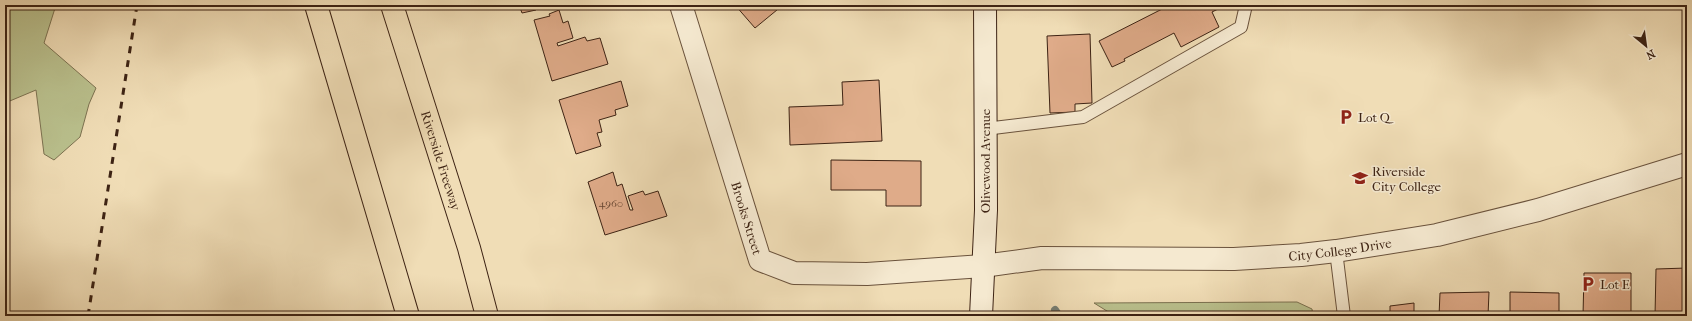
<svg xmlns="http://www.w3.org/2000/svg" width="1692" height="321" viewBox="0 0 1692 321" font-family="'IM FELL French Canon',serif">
  <rect width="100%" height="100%" fill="#f0ddb6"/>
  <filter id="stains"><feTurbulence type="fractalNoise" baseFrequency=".005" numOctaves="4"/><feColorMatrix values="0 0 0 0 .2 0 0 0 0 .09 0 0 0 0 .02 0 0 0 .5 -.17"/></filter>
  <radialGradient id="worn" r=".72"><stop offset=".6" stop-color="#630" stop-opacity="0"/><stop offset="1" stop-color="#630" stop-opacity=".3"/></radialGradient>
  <g fill="#bac18e" stroke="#7c7251">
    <path d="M5,5H56L44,43L96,88L89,104L80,137L54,160L44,154L36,90L5,103Z"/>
    <path d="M1297,302L1312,309L1313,316H1115L1094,303Z"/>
  </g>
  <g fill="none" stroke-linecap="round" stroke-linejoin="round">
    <path stroke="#757e74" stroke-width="8" d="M1055,310L1059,316"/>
  </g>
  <g fill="#dfab89" stroke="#3d2314">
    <path d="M519,5H535L536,10L522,13Z"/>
    <path d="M735,5H783L755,28Z"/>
    <path d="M1170,5H1226L1212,12L1219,27L1181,47L1174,33L1124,59L1125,61L1112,67L1099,41Z"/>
    <path d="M559,10L563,23L568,21L573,38L557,43L558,46L585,37L587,41L600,38L608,64L552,81L534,20L550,16L549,14Z"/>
    <path d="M1090,34L1092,103L1075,104V112L1050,113L1047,36Z"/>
    <path d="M879,80L882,141L790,145L789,107L843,105L842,82Z"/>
    <path d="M621,81L628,106L615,110L616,115L599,120L602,132L597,133L601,146L576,154L559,100Z"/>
    <path d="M831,160L921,161V206H886V190H831Z"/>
    <path d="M613,172L617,186L622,184L630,210H633L628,196L643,191L645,195L658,191L667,216L605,235L588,182Z"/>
    <path d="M1687,268V316H1655L1656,269Z"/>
    <path d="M1584,273H1631V316H1583Z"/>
    <path d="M1489,292L1488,316H1439L1440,293Z"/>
    <path d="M1510,292L1559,293V316H1510Z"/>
    <path d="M1414,303V316H1390V306Z"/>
  </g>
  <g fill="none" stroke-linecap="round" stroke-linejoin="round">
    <defs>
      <g id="service">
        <path d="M985,129L1083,117L1241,27L1246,5"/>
        <path d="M1336,251L1344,316"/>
      </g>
      <g id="minor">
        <path id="s1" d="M681,5L760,260L794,273L867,274L983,266"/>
      </g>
      <g id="tertiary">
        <path id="s2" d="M983,266L1042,258L1234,259L1301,255L1336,251L1437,235L1538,210L1687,164"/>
      </g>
      <path id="secondary" d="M981,316L986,210L985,5"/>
      <g id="motorway">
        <path d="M316,5L408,316"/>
        <path id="s3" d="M392,5L469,248L487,316"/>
      </g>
    </defs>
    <use href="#service" stroke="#6a523c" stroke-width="14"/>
    <use href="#minor" stroke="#6a523c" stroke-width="24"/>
    <use href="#tertiary" stroke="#6a523c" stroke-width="24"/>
    <use href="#secondary" stroke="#3d2314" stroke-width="24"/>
    <use href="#motorway" stroke="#3d2314" stroke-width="24"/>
    <use href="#service" stroke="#f5e9d0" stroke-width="12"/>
    <use href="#minor" stroke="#f5e9d0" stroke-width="22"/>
    <use href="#tertiary" stroke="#f5e9d0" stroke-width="22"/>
    <use href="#secondary" stroke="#f5e9d0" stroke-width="22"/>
    <use href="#motorway" stroke="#f0ddb6" stroke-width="22"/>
    <path stroke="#3d2314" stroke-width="3" stroke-dasharray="7 7" stroke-linecap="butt" d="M88,316L137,5"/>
  </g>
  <defs>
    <symbol id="parking-bare" viewBox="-9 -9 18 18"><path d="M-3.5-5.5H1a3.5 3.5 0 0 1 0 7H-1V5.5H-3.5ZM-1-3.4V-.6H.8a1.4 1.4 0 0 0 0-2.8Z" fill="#8f2418" stroke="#f5e9d0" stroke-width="2.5" paint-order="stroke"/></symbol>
    <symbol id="university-bare" viewBox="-9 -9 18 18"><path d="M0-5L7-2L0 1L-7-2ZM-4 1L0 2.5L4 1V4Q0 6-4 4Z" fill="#8f2418" stroke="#f5e9d0" stroke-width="2.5" paint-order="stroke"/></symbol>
  </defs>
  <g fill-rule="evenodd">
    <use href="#parking-bare" x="1335" y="106" width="22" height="22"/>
    <use href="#university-bare" x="1349" y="167" width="22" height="22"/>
    <use href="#parking-bare" x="1577" y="273" width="22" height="22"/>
  </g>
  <g text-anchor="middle" stroke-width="3" stroke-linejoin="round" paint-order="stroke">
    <g font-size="11" fill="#664531">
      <text x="611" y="207">4960</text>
    </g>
    <g font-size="13" fill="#3d2314" stroke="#f5e9d0" text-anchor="start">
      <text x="1358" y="122">Lot Q</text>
      <text x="1372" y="176">Riverside<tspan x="1372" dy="15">City College</tspan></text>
      <text x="1600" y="289">Lot E</text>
    </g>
    <g font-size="13" fill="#3d2314" stroke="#f5e9d0">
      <text dy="5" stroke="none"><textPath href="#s3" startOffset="163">Riverside Freeway</textPath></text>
      <text transform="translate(985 161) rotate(-90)" y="5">Olivewood Avenue</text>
      <text dy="5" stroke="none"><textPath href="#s1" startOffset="223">Brooks Street</textPath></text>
      <text dy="5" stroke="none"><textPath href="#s2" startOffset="358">City College Drive</textPath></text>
    </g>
  </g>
  <rect width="1692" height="321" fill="none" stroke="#f0ddb6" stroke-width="20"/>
  <rect x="6" y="6" width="1680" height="309" fill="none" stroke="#3d2314" stroke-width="2"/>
  <rect x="10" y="10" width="1672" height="301" fill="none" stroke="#3d2314"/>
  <g transform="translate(1646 46) rotate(151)" stroke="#f5e9d0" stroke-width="3" paint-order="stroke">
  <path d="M0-3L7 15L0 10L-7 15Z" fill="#3d2314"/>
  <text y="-6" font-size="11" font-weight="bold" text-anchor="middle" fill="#3d2314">N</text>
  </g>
  <rect width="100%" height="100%" filter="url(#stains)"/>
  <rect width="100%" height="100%" fill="url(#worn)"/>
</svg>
